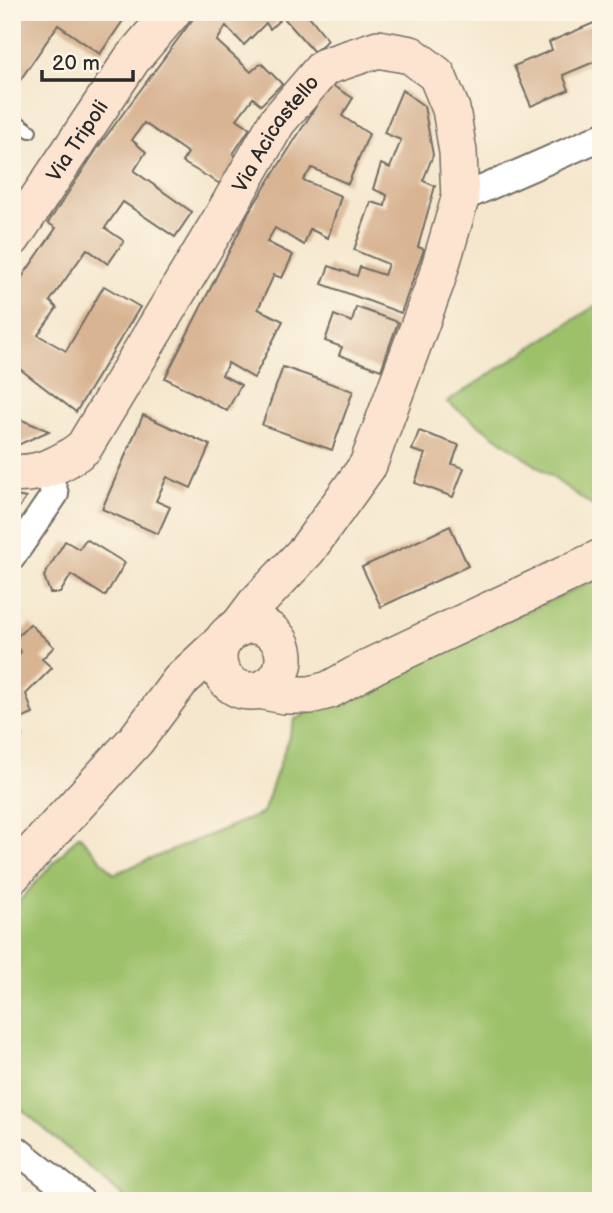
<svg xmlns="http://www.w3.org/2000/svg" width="613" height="1213" viewBox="0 0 613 1213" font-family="'Balsamiq Sans',sans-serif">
  <rect width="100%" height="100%" fill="#fcf5e5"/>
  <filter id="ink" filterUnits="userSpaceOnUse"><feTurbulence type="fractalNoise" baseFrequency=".0143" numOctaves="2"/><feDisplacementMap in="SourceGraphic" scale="14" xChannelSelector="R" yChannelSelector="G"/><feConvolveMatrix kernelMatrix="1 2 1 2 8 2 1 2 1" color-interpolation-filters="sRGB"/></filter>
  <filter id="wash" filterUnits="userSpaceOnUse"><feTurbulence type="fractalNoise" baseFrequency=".00686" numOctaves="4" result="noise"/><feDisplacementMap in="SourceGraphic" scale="28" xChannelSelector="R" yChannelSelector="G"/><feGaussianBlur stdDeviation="1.57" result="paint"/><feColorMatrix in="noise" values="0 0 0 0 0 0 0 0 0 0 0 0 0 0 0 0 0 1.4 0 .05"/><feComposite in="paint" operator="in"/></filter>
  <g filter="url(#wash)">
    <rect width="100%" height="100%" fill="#f5e7cd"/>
    <g fill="#9dc16b" stroke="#64764b" stroke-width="2">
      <path d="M601,302V512L447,402Z"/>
      <path d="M601,577V1026L597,1038L601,1039V1201H128L12,1101V909L79,835L114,874L263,813L295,719Z"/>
    </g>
    <g id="blocks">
      <g fill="#d8b493">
        <path d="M12,12H129L100,54L58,25L12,92Z"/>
        <path d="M198,12H306L328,40L314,52L283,17L270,29L266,23L244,45L226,26L217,41L251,72L261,63L282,84L261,105L253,98L237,119L250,128L233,154L239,159L222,185L182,162L188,153L144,123L132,140L146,152L134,171L192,212L175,237L123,202L105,228L124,241L108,264L87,249L50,301L57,308L38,335L66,351L104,286L140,307L76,412L16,366L12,372V274L20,280L56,228L48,223L99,146Z"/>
        <path d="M601,20V59L563,75L569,90L531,106L514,66L552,50L549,42Z"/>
        <path d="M330,84L353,98L342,116L369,134L348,184L312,168L303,180L341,196L328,238L310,229L304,245L275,228L267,242L293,255L282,278L274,275L258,309L283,321L254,378L228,363L222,375L241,385L227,411L165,378L248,214Z"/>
        <path d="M402,90L424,106L433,155L423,181L435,186L418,247L424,249L401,313L322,284L329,266L357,276L360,267L384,275L388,264L354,250L371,202L385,206L387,195L373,189L381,164L390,168L401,140L384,133Z"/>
        <path d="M356,307L398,322L381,370L339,355L342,347L325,341L334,315L352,322Z"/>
        <path d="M283,367L353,391L332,450L262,425Z"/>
        <path d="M143,415L210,445L191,488L167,477L156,501L170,507L158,534L102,509Z"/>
        <path d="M12,416L49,431L18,445L12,442Z"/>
        <path d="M419,431L459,445L452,464L464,468L453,497L415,483L425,454L412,450Z"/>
        <path d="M12,495L26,498L12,517Z"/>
        <path d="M450,526L468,566L381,607L362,567Z"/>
        <path d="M86,539L125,563L105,596L71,575L60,593H50L44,576L65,541L79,549Z"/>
        <path d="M30,624L54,647L42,659L52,668L26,694L33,714L16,721L22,737L12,741V661L21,652L12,642Z"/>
      </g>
    </g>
  </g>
  <g filter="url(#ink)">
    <use href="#blocks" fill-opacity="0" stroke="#726d64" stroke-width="2"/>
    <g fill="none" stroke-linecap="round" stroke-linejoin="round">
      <defs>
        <path id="lane" d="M12,118L30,131"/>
        <g id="street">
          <path d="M460,199L601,137"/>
          <path d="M12,557L55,494L46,469"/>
          <path d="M12,1146L81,1201"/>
        </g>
        <g id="secondary">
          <path id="s1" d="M12,238L132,59L172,12"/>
          <path id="s2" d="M12,473C38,476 65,463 84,447L223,216L277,122L324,67L378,49L411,55L437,75L451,109L458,152L460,199L436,281L368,465L307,550L255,605L237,629"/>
          <circle cx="251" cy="658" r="33"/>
          <path d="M259,690L284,695H310L329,690L374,665L601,558"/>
          <path d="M12,875L136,740L180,681L224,640"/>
        </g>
      </defs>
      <use href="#lane" stroke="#726d64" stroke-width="16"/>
      <use href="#street" stroke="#726d64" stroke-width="30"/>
      <use href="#secondary" stroke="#726d64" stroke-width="40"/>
      <use href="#lane" stroke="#fff" stroke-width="12"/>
      <use href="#street" stroke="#fff" stroke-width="26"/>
      <use href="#secondary" stroke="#fde4d1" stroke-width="37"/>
    </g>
  </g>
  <g text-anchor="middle" stroke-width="7" stroke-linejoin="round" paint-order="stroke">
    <g font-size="21" fill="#2b2b2b" stroke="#fcf5e5">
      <text dy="7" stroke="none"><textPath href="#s2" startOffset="446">Via Acicastello</textPath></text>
      <text dy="7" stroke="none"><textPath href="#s1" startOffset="117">Via Tripoli</textPath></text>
    </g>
  </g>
  <rect width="613" height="1213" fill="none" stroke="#fcf5e5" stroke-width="42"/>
  <path d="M42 70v10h91v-10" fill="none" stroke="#2b2b2b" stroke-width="3.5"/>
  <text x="52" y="70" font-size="21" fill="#2b2b2b" stroke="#fcf5e5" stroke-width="5" paint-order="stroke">20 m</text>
</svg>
